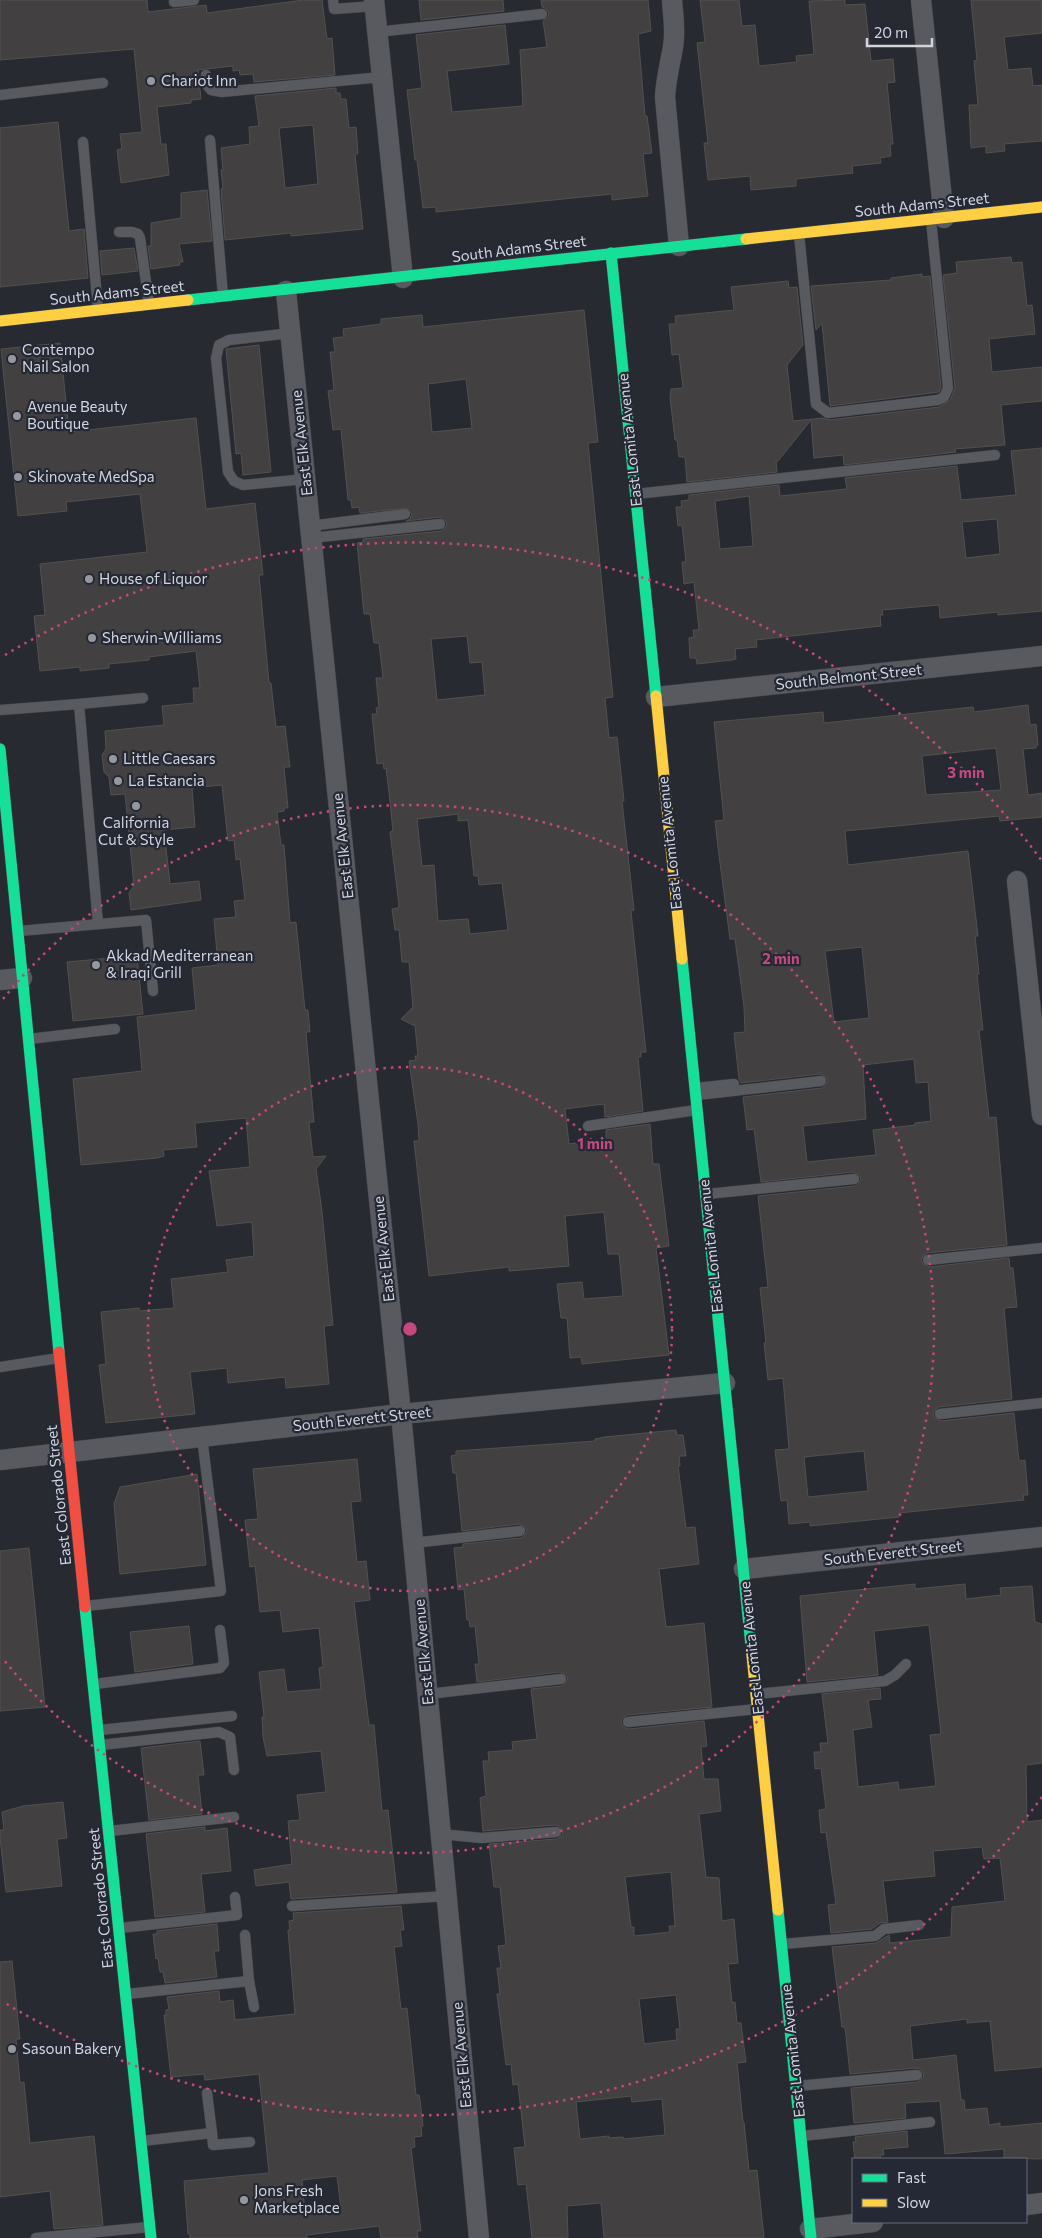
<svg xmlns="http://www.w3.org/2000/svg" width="1042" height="2238" viewBox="0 0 1042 2238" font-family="Commissioner,sans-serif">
  <rect width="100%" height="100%" fill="#282a31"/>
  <g fill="#424041" stroke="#525051" fill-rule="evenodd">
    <path d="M0,0H147L148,12L206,5L207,13L303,0H322L327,39L332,38L335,75L254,82L253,74L240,75L239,70L233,71V66L198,70L201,99L191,100V103L157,107L161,144H166L169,175L121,183L117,150L122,149L120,134L142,132L134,49L0,60Z"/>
    <path d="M419,0H503L504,11L421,20Z"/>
    <path d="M541,0H648L651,31L638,34L645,116H647L652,153L643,154L648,196L612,200V194L436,212V207L423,208L417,160H415L407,90L422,88L416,35L505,25L509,64L447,71L452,112L523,106L520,50L547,47L543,21L548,17L549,13L545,8L542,7Z"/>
    <path d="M700,0H739L742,26L755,25L759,66L797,62L796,56L814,54L809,1L845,0V5L865,4L871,61L893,59L895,82L887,83L893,144H890L891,156L880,158L881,163L852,166L853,173L796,179V186L751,190L750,176L708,180L704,143H708L697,43L705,42Z"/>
    <path d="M971,0H1042V33L1004,37L1008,70L1031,68L1033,86L1042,85V141L1004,144L1005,151L986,153V146L971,148L969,105H978L974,61L977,60Z"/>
    <path d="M336,88V93H340L341,99H346L349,128L356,127L358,153L355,155L363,229L291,236V233L225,240L221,189L223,188L221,170H223L221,148L250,144L249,127L259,126L255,96ZM313,125L318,184L285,188L279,128Z"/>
    <path d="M58,122L69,231L84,229L88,278L0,287V128Z"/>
    <path d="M207,190L212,241L179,244L183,262H179L180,265L151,269L148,246H151V223L181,218V193Z"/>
    <path d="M134,248L138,271L102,275L100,251Z"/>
    <path d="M1011,257L1012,263L1022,262L1027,306L1032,305L1035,334L989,339L992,372L1042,367V401L1001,405L1005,445L955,449L956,452L844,465L843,455L814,458L811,420L778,461H776L777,472L687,482L685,457H679L677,440H675L670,397L671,389L683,388L679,354L672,355L669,324H676L675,316L734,310L731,287L788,281L789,288L797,287L803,345L787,365L793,421L823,418L829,420L939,407L950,400L955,388L943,275L957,273L956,262Z"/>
    <path d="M922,274V277L930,276L941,387L939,392L830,406L822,323L816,330L811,286L891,280V278Z"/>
    <path d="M584,310L598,442L588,443L613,697L605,698L609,738L617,737L624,801H622L634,910L631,911L646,1052H641V1057H638L643,1111L605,1117L604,1104L565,1109L569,1144L606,1139V1130L650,1124L653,1164H659L669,1246L656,1248L669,1355L582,1364L581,1357L570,1358L567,1318H561L557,1284L582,1282L584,1299L623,1296L619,1254H608L604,1212L565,1216L569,1266L509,1271V1267L429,1276L414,1141H419L418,1124L409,1061L416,1060L415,1056H418L415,1026L401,1019L413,1007L409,962H402L399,930H395L392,909L398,908L399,905L390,832L393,831L389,792L386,768L384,769L383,763L377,764L372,714H377L376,708L379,707L376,678H383L379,643H374L370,614H364L357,543L363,542V539L441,531L446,527L447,523L440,517L406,521L410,519L412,514L407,508L360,513L359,507L352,508L351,500H348L341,429L333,430L328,391L334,390L330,352H335L333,338L344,337L343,329L381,324V319L422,315L423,327ZM466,379L472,428L432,432L428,384ZM467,636L470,663L482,662L485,695L437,700L431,639ZM458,814V821L468,820L474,876H478L479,885L502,883L508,930L470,934L468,919L438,921L434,865L422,866L417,819Z"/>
    <path d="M60,343L69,432L196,418L206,509L255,503L263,575H259L269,683H271L276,727L285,726L290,767H284L288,808H284V811L277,812L281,845H284L290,923L296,922L305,1010H308L310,1032H306L314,1122H309L313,1157L326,1156L316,1169L322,1211L333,1325L324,1326L329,1384L286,1388L285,1377L228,1383L227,1368L190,1372L195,1414L106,1423L99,1365L106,1364L101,1312L139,1308L140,1311L174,1308L171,1279L228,1272L226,1260L254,1256L252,1222L217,1226L209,1171L250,1167L246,1118L195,1123L197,1147L163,1150L164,1156L157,1158L81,1165L73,1079L142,1071L137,1017L196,1010L192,968L218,965L214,919L236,917L234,901L245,900L240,859L236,860L234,840L228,841L222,785L192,788L195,827L164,830L170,884L199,881L201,900L131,910L129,893L134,886L125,794L111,795L109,777L104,772L102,755L106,749L105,731L164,725L162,706L194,703L193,688H200L196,651L149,657V660L109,664V668L80,671V667L40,671L34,616L45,615L40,564L147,552L140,494L66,502L67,511L18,516L1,349Z"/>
    <path d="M259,345L271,472L243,475L241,453L236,454L226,349Z"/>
    <path d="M1042,448V611L998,615V612L940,618L939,605L882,610L883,615H880L881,626L756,640L757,647L735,649L736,659L732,660L697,664L696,658H690L689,638L694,637L693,630H699L694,582L684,584L682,562H686L682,525L678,526L676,507H682L681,501L689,500V495L779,485L780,496L847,489L845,478L957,466L961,500L1016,495L1011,451ZM749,496L753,546L720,549L715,501ZM997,519L1000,554L966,558L962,522Z"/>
    <path d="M1028,705L1030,725L1036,724L1038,745L1036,746V748L1023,749L1028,795L1042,793V817L1000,821L999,816L845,831L848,865L968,851L978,936H975L979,974H977L983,1030H979L989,1118L996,1117L1007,1245L927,1253L924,1255L921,1260L923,1264L929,1267L1009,1258L1010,1268H1013L1017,1307L1004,1308L1012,1399L939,1407L936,1409L933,1414L935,1418L941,1421L1014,1413L1019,1461L1025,1460L1028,1495H1023L1024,1500L899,1513V1517L810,1526V1522L789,1524L787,1500L781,1501L775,1450L789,1449L783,1378L768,1380L764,1343H766L760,1288L768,1287L758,1196L855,1186L858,1184L861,1179L859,1175L853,1172L761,1182L754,1129L747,1130L743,1097L822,1088L825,1086L828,1081L826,1077L820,1074L741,1083L739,1079L734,1033L745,1032L744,1007L735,939H730L719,855L715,821L724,820L714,722L823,712L824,723L973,707L974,712ZM996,748L1001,790L926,795L922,756ZM862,947L869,1018L834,1022L825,951ZM914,1059L916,1083L928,1082L931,1121L915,1123V1125L873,1130L876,1155L807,1162L803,1126L866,1119L863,1065ZM864,1451L868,1491L808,1497L804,1457Z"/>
    <path d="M132,951L133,957H137L143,1014L73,1021L67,962L111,958V953Z"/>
    <path d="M676,1430L677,1435H683L686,1456H679L680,1466H678L686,1528L695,1527L699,1564L659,1569L666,1627L704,1623L712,1707L627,1715L622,1719L621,1723L625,1728L629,1729L704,1721L707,1746L701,1747L704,1779H718L721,1811L699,1814L706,1877L719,1878L722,1921L734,1919L738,1963L728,1964L732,2003L735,2002L737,2023H741L746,2062L737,2063L743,2122H744L749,2171L757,2170L764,2238H604L601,2203L567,2206L568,2238H532L526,2184L518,2185L514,2148L525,2147L518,2084L513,2085L511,2064L506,2065L497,1994H500L497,1968H501L498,1946L506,1945L500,1887H494L489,1844L557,1839L562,1835L563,1831L559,1826L555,1825L483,1831L480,1798L486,1796L483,1761H489L488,1752L513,1750L512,1742L537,1739L531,1689L562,1686L568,1679L566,1675L560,1672L477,1682L475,1664H479L475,1626L470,1627L469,1620H467L464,1589L458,1590L454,1548L463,1547V1544L521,1538L524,1536L527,1531L525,1527L519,1524L462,1531L456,1473H453L451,1456L456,1455V1451L595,1441V1439L605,1437ZM671,1872L675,1926H669L670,1932L634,1936V1927H631L625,1877ZM676,1995L680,2029H676L677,2040L644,2044L639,1999ZM631,2096L632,2102L662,2099L665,2135L624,2139L623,2137L609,2138V2136L580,2139L576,2102Z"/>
    <path d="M357,1459L361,1501L351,1502L357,1562L366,1561L370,1600L354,1602L369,1725H374L382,1811L388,1810L397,1892L291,1899L289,1882L256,1886L254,1870L292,1864L288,1821L300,1820L297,1795L326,1792L321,1751L267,1756L263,1737L262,1717H264L259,1672L284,1669L287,1692L321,1689L319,1668L323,1667L319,1628L283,1632L280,1610L260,1612L255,1566L250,1567L245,1520L258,1519L253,1469Z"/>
    <path d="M197,1474L206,1565L120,1574L114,1504L120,1487Z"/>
    <path d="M29,1548L45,1707L0,1711V1551Z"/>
    <path d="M915,1584V1589L965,1584L966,1599L1001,1595L1000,1588L1032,1586L1035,1622L1042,1624V1763L1026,1765L1027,1822L1042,1820V2067L995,2071L990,2021L967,2023V2019L910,2026L913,2060L956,2055L961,2100H964L965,2110L987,2108L989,2125L1000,2123V2127L1042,2123V2159L1004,2158V2149L945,2154L940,2101L905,2103L906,2118L854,2123L851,2088L918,2082L923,2078L924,2074L920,2069L916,2068L850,2074L845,2027H842L832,1947L876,1943L889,1935L890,1943L951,1937L952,1907L1005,1901L1000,1858L984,1859L982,1847L933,1851L935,1876L883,1881L888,1922L880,1923L872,1929L831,1933L828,1905L836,1904L826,1832L821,1833L819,1810L826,1809L821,1768L815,1769L814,1752H821L820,1743H828L822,1694L880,1688L881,1699L868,1700L872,1727L853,1730L858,1787L898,1782L899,1790L936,1786L930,1735L941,1734L929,1625L874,1631L878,1675L807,1682L800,1596Z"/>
    <path d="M189,1626L193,1664L135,1672L130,1632Z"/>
    <path d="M200,1741L204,1775H198L202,1814L149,1820L141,1748Z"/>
    <path d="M63,1802L67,1838L57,1839L62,1886L6,1892L0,1838V1830H4L2,1812L23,1806Z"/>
    <path d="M205,1827V1831L227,1828L231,1871L201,1874L205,1912L155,1917L146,1834Z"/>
    <path d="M401,1906L404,1930H400L402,1946L394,1947L401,2009L407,2008L416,2095H419L420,2100L423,2126H421L422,2136L414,2137L415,2147L411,2148L421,2231H417L418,2238H381L379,2226L307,2235V2238H190V2234H188L184,2181L269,2173L259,2074L205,2080L204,2074L171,2077L164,2015H166V2010L169,2009L167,1997L219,1991L220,2002L233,2000L235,2020L295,2014L288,1930H290L289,1921L294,1920L293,1913ZM337,2176L341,2209L305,2214L302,2180Z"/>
    <path d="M217,1924L219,1951H214L217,1977L165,1983L163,1972H160L158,1958L156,1959L153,1934H157V1931Z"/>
    <path d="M12,1961L20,2039H16L20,2083L24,2082L30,2143L94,2136L103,2225L54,2229L50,2191L0,2197V1962Z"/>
    <path d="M907,2131L908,2147L883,2149L884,2155H880L881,2159H855L853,2142H856L855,2137Z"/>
  </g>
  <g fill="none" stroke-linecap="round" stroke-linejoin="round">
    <defs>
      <g id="lane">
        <path d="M333,0L334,9L375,6"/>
        <path d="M174,2L194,0"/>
        <path d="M377,32L542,14"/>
        <path d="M206,75L207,85L211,90L222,92L382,77"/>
        <path d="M0,95L103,83"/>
        <path d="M210,140L223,296"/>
        <path d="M83,142L98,309"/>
        <path d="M119,232H132L138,234L140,238L149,304"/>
        <path d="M799,234L816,404L828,413L938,400L944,397L948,388L931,220"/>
        <path d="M291,333L229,340L219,345L216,358L228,472L234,481L243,485L305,479"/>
        <path d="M636,494L995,455"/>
        <path d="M310,526L405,514"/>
        <path d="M311,538L440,524"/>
        <path d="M79,704L143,698"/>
        <path d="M0,710L79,704L98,924"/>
        <path d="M19,931L146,920L153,991"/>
        <path d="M29,1039L115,1029"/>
        <path d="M696,1088L734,1084"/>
        <path d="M697,1095L821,1081"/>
        <path d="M588,1126L696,1110"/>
        <path d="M707,1194L854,1179"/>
        <path d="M928,1260L1042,1248"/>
        <path d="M0,1367L59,1358"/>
        <path d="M940,1414L1042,1403"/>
        <path d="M413,1543L520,1531"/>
        <path d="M86,1606L221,1591L202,1437"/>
        <path d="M95,1684L220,1668L224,1663L220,1630"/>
        <path d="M428,1694L561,1679"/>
        <path d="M758,1694L885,1681L895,1675L906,1664"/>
        <path d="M628,1722L757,1709"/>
        <path d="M100,1730L232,1716"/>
        <path d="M101,1745L219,1732L230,1737L234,1770"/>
        <path d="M110,1831L234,1817"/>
        <path d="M441,1834L481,1838L556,1832"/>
        <path d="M292,1906L447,1896"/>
        <path d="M120,1928L237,1915L235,1897"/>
        <path d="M245,1935L249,1981L254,2007"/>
        <path d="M783,1944L875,1936L884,1929L919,1925"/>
        <path d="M127,1994L249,1981"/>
        <path d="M797,2086L917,2075"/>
        <path d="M212,2133L213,2145L250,2142"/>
        <path d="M802,2136L930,2122"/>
        <path d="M142,2141L212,2133L207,2093"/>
        <path d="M36,2238L149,2227"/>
      </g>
      <g id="street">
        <path d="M374,0L403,278"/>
        <path d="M672,0C673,16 676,31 673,47C670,64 666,79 665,97L679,246"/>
        <path d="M921,0L944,218"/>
        <path d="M286,291L401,1414L479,2238"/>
        <path d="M656,697L1042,656"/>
        <path d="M1017,881L1042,1115"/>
        <path d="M0,980L22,978"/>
        <path d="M0,1460L401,1414L725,1383"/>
        <path d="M744,1569L1042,1537"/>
        <path d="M1026,2205L1042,2203"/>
        <path d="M810,2229L873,2222"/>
      </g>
      <g id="fast">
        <path d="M611,253L656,696"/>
        <path d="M188,300L746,239"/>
        <path d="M0,749L59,1352"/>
        <path d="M682,959L751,1646"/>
        <path d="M85,1607L151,2238"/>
        <path d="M778,1910L811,2238"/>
      </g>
      <g id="slow">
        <path d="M746,239L1042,207"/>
        <path d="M0,321L188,300"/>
        <path d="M656,696L682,959"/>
        <path d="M751,1646L778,1910"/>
      </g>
      <path id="jam" d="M59,1352L85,1607"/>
    </defs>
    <use href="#lane" stroke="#44464c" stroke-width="11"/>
    <use href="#street" stroke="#44464c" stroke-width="21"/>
    <use href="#fast" stroke="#44464c" stroke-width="12"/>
    <use href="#slow" stroke="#44464c" stroke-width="12"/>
    <use href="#jam" stroke="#44464c" stroke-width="12"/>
    <use href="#lane" stroke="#585a5f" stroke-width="10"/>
    <use href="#street" stroke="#585a5f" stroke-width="20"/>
    <use href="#fast" stroke="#16e098" stroke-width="11"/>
    <use href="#slow" stroke="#ffcf43" stroke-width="11"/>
    <use href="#jam" stroke="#f24e42" stroke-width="11"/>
  </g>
  <g fill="none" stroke="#c6477b" stroke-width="2.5" stroke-dasharray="2.5 5">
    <circle cx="410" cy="1329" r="262"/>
    <path d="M3 999A524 524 0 1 1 3 1659"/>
    <path d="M1042 1797A786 786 0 0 1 5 2003M5 655A786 786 0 0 1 1042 861"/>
  </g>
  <g fill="#9698a0" stroke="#242935" stroke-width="2">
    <circle cx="151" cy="81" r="5"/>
    <circle cx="12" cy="359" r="5"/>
    <circle cx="17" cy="416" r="5"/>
    <circle cx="18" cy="477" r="5"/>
    <circle cx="89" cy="579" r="5"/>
    <circle cx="92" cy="638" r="5"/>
    <circle cx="113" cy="759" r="5"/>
    <circle cx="118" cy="781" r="5"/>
    <circle cx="136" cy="806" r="5"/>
    <circle cx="96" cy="965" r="5"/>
    <circle cx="12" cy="2049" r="5"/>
    <circle cx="244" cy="2200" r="5"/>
  </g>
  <g text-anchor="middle" stroke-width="4.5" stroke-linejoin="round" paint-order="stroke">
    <g font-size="15" fill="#d1d4dc" stroke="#242935" text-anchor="start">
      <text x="161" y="86">Chariot Inn</text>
      <text x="22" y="355">Contempo<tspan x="22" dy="17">Nail Salon</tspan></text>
      <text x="27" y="412">Avenue Beauty<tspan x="27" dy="17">Boutique</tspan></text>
      <text x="28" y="482">Skinovate MedSpa</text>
      <text x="99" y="584">House of Liquor</text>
      <text x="102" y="643">Sherwin-Williams</text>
      <text x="123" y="764">Little Caesars</text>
      <text x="128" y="786">La Estancia</text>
      <text x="136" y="828" text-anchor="middle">California<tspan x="136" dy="17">Cut &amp; Style</tspan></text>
      <text x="106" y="961">Akkad Mediterranean<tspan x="106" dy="17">&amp; Iraqi Grill</tspan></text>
      <text x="22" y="2054">Sasoun Bakery</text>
      <text x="254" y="2196">Jons Fresh<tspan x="254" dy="17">Marketplace</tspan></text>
    </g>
    <g font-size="15" fill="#d1d4dc" stroke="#242935">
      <text transform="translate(922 205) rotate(-6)" y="5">South Adams Street</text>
      <text transform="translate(519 249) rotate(-7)" y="5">South Adams Street</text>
      <text transform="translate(117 293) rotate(-6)" y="5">South Adams Street</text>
      <text transform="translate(630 440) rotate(-96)" y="5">East Lomita Avenue</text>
      <text transform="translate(302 443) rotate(-96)" y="5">East Elk Avenue</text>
      <text transform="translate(849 677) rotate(-6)" y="5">South Belmont Street</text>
      <text transform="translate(670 843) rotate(-96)" y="5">East Lomita Avenue</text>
      <text transform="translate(343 846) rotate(-96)" y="5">East Elk Avenue</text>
      <text transform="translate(711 1246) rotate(-96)" y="5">East Lomita Avenue</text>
      <text transform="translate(384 1249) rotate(-96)" y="5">East Elk Avenue</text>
      <text transform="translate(362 1419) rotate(-6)" y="5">South Everett Street</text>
      <text transform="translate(59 1495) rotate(-96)" y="5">East Colorado Street</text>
      <text transform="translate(893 1553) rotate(-6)" y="5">South Everett Street</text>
      <text transform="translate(752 1648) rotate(-96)" y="5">East Lomita Avenue</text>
      <text transform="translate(424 1652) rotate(-95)" y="5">East Elk Avenue</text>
      <text transform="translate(101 1898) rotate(-96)" y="5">East Colorado Street</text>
      <text transform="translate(793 2051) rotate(-96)" y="5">East Lomita Avenue</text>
      <text transform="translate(462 2055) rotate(-95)" y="5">East Elk Avenue</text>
    </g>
  </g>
  <circle cx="410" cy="1329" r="8" fill="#c6477b" stroke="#242935" stroke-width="2.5"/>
  <g font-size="15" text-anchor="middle" font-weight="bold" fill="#c6477b" stroke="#242935" stroke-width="4.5" stroke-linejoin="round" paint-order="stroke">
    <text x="966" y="778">3 min</text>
    <text x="781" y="964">2 min</text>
    <text x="595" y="1149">1 min</text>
  </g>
  <rect x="852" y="2158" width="175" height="65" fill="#242935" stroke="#696d78"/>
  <rect x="862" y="2174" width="25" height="8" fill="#16e098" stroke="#696d78"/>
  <text x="897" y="2183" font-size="15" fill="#d1d4dc">Fast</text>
  <rect x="862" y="2199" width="25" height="8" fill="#ffcf43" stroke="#696d78"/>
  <text x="897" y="2208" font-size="15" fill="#d1d4dc">Slow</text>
  <path d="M867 38v8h65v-8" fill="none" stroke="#d1d4dc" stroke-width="2.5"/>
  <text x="874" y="38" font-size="15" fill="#d1d4dc" stroke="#242935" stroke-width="4" paint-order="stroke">20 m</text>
</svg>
